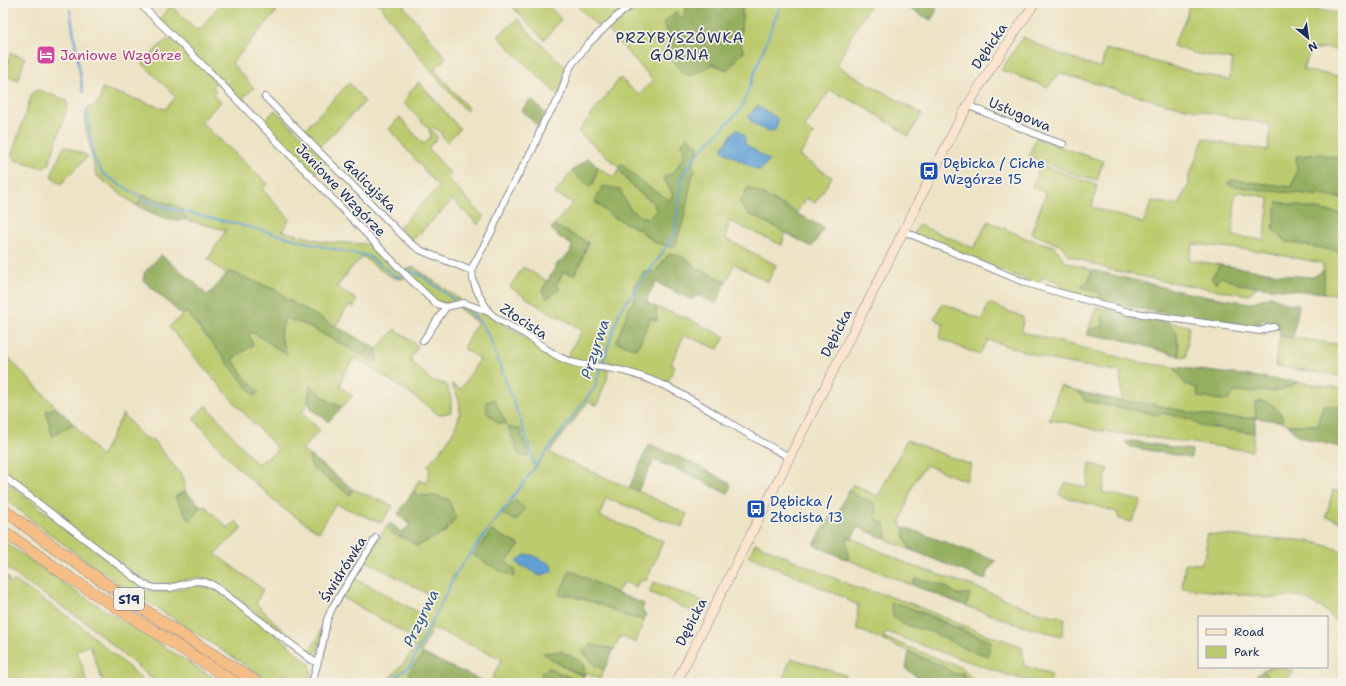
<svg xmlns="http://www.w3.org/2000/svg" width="1346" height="686" viewBox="0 0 1346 686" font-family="'Shantell Sans',sans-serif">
  <rect width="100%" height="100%" fill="#f7f3e8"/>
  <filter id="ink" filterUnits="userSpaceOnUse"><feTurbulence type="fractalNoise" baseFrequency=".025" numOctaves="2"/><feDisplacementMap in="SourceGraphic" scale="8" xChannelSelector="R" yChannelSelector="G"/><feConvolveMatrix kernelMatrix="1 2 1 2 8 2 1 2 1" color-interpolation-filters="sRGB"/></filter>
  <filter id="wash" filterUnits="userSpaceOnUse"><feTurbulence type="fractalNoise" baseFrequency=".012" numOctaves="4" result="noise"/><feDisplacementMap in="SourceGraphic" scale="16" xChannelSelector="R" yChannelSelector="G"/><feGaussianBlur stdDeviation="0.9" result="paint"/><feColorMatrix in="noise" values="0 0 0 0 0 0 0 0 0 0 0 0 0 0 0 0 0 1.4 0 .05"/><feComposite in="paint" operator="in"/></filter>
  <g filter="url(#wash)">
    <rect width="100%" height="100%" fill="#ede3c5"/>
    <g fill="#bccb6e" stroke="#6c7d66" fill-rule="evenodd">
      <path d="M221,3H268L277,11L232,63L254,88L240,101L159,19L171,6L197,30L202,27Z"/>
      <path d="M378,3H401L446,58L434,69L468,108L466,111L431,71Z"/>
      <path d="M509,3H546L561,19L544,40Z"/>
      <path d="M574,3H628L600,29Z"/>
      <path d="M641,3H688L683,19L663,23L669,35V50L681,72L702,71L712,64L744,53L740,41L743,3H764L773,7L775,3H871L852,35L837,66L922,114L909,136L865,107L830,90L804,128L814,134L799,156L832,177L815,203L806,198L797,212L748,187L749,215L756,217L785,232L782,245L729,221L725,238L776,265L768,282L734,264L726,282C718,277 711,274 703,271C691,265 683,253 669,254L637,295L629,309L616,342L637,349L651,318L657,321L656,307L689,319L725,337L718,349L684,335L671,364L675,366L667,383L609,362L578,361L567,357L582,330L539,306L510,287L523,267L547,281L542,291L559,288L556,286L563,272L574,275L582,261L588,243L554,225L573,203L555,194L572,171L588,187L593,185L598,167L613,177L617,174L619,168C627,183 639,194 653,202L656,210L648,218C631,216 626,203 619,189L595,202L612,216L640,230L654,242L689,191L692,177L696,170L692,167L682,144L685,156L674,172L664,178L673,194L670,201C652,190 636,179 622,164L618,166L578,132L620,78L639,95L653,80L607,29L630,10Z"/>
      <path d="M1189,3H1263L1299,7L1343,14V50L1326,48L1311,50L1303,70L1343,77V159L1321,154L1297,171L1292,187L1232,180L1227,184L1257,190L1296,193L1343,198V214L1277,202L1287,242L1343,252V295L1324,293V271L1322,263L1259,251L1193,244L1189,260L1221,265L1211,278L1221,277L1239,284L1258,286L1248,295L1163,281L1111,270L1068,255L1062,246L1031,233L1046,193L1032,187L1041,165L1097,185L1092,207L1143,223L1152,201L1180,205L1181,199L1189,184V176L1204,138L1221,143L1268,150L1270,125L1163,103L1059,73L1048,87L1001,70L1023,37L1054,52L1101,68L1106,49L1190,71L1229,80L1233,60L1197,54L1173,46L1186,18ZM1239,192L1267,197L1269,200L1264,240L1233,236L1235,195Z"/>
      <path d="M518,19L531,34L566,68L561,88L558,95L518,57L498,36Z"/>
      <path d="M169,37L196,60L216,83L212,86L216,91L213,95L221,102L201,122L268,184L262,189L290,219L282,231L325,242L367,244L374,247L405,278C394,284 373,263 363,257L352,267L337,287L357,300L353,308L349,305L335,327L288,300L278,291L229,271L226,275L208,259L226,230L187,220L180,207L143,195L137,206L96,175L84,120L88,107H93L100,100L102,88L165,109L176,97L142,63Z"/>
      <path d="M11,53L25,58L18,80L3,76Z"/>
      <path d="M419,82L460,129L447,142L441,135L442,133L433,127L431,129L438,138L428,148L451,174L447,178L484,217L478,225L453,200L412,241L399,227L439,187L389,129L400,117L422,143H424L431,137L429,129L404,103L410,92Z"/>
      <path d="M349,83L365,102L319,147L303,131Z"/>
      <path d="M38,90L63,99L66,100L68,105L49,164L47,166L43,168L16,160L14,159L12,154L32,94L33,92Z"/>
      <path d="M275,110L327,161L313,175L262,124Z"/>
      <path d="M1036,137L1063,148L1103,161L1097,180L1077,175L1029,156Z"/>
      <path d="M64,146L88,156L61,184L51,176Z"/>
      <path d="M988,221L1025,238L1054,246L1066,262L1092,270L1089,280L1100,293L1098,300L1060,291L1061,283L1042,277L1040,283L1037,284L985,264L914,233L919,225L974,248Z"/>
      <path d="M414,267L460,300C454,302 446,305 441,303C429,299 414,279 405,270Z"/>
      <path d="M943,303L982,320L989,303L1023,317L1022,332L1137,362L1174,367L1185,384L1234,392L1279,391L1299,382L1343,388V407L1323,406L1319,425H1288L1284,422L1279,410L1255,403L1256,418H1224L1198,414L1150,404L1122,401L1120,372L1051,360L988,340L979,355L939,338L943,324L934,318Z"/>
      <path d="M469,307L487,315L517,332L547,353L608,370L607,379L597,405L588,402L549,453L629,488L638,491L687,514L682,527L606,498L600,516L663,541L647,580L639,581L636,587L625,582L616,593L570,571L560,595H568L600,604L626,616L644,620L636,643L621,636L614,649L591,645L582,651L595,665L604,670L600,679L585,673L583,663L565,668L584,676L581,682L549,668L541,673L542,678L552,683H490L502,659L432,628L421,653L423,654L408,673L417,683H385L403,664L415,648L408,635L342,597L354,578L422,614L432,596L365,560L387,526L391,533L405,538L417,546L445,532L456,518L448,499L434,496L417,495L414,490L419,480L426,483L430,469L427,465C442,451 465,422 459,401C458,395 453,389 451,384L461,389L480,359L463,348L477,323L459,308ZM491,531L520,545L506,562Z"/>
      <path d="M1096,307L1108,309L1104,326L1089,329Z"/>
      <path d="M186,312L206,337L258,392L246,379L232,359L253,345L247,331L256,334L287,354L280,335L285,318L306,325L377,362V349L395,329L418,346L410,360L432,381L446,384L451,398V412L439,415L415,397L355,357L345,372L340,387L353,396L342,407L330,402L310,386L308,402L302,413L320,430L302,450L309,455L311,467L350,495L353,489L393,506L381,523L336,504L319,532L284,509L234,464L193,418L206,405L257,464L275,453L277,448L231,399L169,327Z"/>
      <path d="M1168,322L1189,326L1186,357L1179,356L1177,334Z"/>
      <path d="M1280,336L1343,345V363L1341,376L1275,366Z"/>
      <path d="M3,352L56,407L46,411L52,436L74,424L101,457L123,414L143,437L153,440L184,478L185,491L175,497L189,520L201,506H205L228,528L236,521L242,529L215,554L263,589L256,603L281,629L310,650L319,636L322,624L324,627C322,636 321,650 313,655L309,654L216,582L198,578L184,580L162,585L151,583L136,575L41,503L38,497L3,472Z"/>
      <path d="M1060,386L1079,392L1086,401L1159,415L1162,413L1193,420L1200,426L1254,433L1252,451L1095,430L1071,423L1049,420Z"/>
      <path d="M907,440L971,465L966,481L926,465L913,484L900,525L904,527L905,538L911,550L887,540L885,524L877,520L875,504L848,491L853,485L878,496Z"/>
      <path d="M1090,463L1108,469L1102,492L1141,501L1132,522L1119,519L1117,512L1059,495L1066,482L1087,488Z"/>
      <path d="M3,479L128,576L148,590L155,592H166L195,585L208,587L219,592L288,644L292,649L310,664L312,676L309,683H299C292,676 289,675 280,676L276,683H273L124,587L67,547L3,498Z"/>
      <path d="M1333,490L1343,492V522L1326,517Z"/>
      <path d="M1206,534L1311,541L1343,551V627L1322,608L1299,596L1273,598L1182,588L1185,563L1201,564L1207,550Z"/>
      <path d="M847,538H852L910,565L973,586L1034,611L1065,618L1062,636L1025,627L966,606L970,593L960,595L954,593L945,586L916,579L912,585L848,560Z"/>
      <path d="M3,541L70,588L222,683H157L89,625L72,613L23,581L3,565Z"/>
      <path d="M755,543L859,589L879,593L912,604L979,632L1022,646L1024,666L1052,674L1050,683C1028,683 1008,675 988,668C954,657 920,645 887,632L883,637L962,668L977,683H968L963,673L954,674L945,667L857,629L858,605L847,600L845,598L749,556ZM891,602C923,610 952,627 983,638L966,649L932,632L902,624Z"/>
      <path d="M3,572L8,577L9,583L15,581L77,623L140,677L141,683H103L90,645L76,651L82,665L87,683H3Z"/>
      <path d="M654,582L705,602L700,615L649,592Z"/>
      <path d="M791,658L845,675L843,683H786L782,681Z"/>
      <path d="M1270,667H1283L1294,672L1284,683H1273L1263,671Z"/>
    </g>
    <g fill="#95af61" stroke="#586f60">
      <path d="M688,3H743L740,41L744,53L727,70L712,64L702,71L690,76L681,72L668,50L669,35L663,23L676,12L683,19Z"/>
      <path d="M899,3H933L937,10L931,20Z"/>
      <path d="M531,99L545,113L538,127L522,110Z"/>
      <path d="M687,136L699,147L692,167L696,170L692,177L684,219L675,246L671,247L654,242L640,230L612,216L595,202L602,186L620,189C626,203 631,216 648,218L656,210L653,202C638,193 626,181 618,166L622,164C635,178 653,191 670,200L673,194L663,178L674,172L684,156L682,144Z"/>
      <path d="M1321,154L1343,159V198L1296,193L1257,190L1227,184L1232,180L1292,187L1297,171L1296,156Z"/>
      <path d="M588,158L598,167L593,185L588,187L572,171Z"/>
      <path d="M748,187L824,228L812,247L756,217L749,215L739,203Z"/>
      <path d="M143,195L180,207L187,220H168L137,206Z"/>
      <path d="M1277,202L1343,214V252L1287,242L1273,230Z"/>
      <path d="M554,225L589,243L587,244L582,261L574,275L563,272L556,286L560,288L547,299L542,291L557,264L570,253L572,245L559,237L551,229Z"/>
      <path d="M669,254C683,253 691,265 703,271C711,274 718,277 726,282L716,304L699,295L691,300L656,282L648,296L647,303L656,307L657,321L651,318L637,349L616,342L629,309L637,295L633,288L644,272H656Z"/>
      <path d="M161,255L195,283L207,295L214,289L229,271L278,291L288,300L377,349V363L306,325L285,318L280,335L287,355L256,334L248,332L253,345L232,359L246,379L259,392L254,396L187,312L182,315L144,281V273Z"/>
      <path d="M1221,265L1293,276L1313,277L1324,270V293L1269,288L1239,284L1221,277L1215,283L1211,278Z"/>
      <path d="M1092,270L1188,293L1250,303L1270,296L1290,304H1299L1293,338L1280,336L1279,325L1262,320L1257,327L1199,317L1161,313L1098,300L1100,293L1081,287L1089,280Z"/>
      <path d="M1108,309L1168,322L1177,334L1179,356L1120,339L1087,335L1089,329L1104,326L1101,316Z"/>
      <path d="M1174,367L1299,382L1279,391L1234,392L1228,401L1198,397L1197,388L1185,384Z"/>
      <path d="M310,385L330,402L342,407L328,422C324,416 321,416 315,412C306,406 309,394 310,385Z"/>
      <path d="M1079,392L1122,401L1150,404L1198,414L1224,418H1256L1255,403C1263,399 1272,403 1278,410C1281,413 1282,418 1284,422L1256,418L1254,433L1200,426L1193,420L1163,413L1160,415L1085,401Z"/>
      <path d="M494,399L507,424L498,423L487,413L486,402Z"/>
      <path d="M1323,405L1343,407V448L1299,437L1288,425H1319Z"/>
      <path d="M56,407L74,424L52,436L46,411Z"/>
      <path d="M508,427L520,429L528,450V457L519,455Z"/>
      <path d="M1132,441L1192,450L1191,458L1131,447L1125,442Z"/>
      <path d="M649,444L693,463L731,484L728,494L686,473L654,460L638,491L629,488Z"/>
      <path d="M309,455L353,489L350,495L311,467Z"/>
      <path d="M414,490L417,495L434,496L448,499L456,518L445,532L417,546L405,538L391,533L387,526L391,523L401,532L410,526L398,514Z"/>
      <path d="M185,491L201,506L190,521L175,497Z"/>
      <path d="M848,491L875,504L877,520L885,524L887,540L858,527L852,538H847L848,560L814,545L831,514L837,516Z"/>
      <path d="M515,500L525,509L516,521L502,514Z"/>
      <path d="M904,527L996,561L990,568L985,580L911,550L905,538Z"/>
      <path d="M491,531L520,545L506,562L515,570L514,577L498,570L473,555Z"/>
      <path d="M570,570L616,593L644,604L642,611L646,614L644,620L626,616L600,604L568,595H559Z"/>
      <path d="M916,578C925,581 936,582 944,586C958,592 951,597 970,593L966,606L912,585Z"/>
      <path d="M891,602L906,606L962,631L991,641L988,656L966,649L932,632L902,624L893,617Z"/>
      <path d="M591,645L614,649L604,670L595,665L582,651Z"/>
      <path d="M561,651L583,663L585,673L584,676L557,663L543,653Z"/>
      <path d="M909,652L945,667L954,674L963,673L968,683H926L906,669Z"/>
      <path d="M423,654L487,683H417L408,673Z"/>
      <path d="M549,668L581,682L580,683H552L542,678L541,673Z"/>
      <path d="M1263,671L1273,683H1245L1246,682Z"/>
    </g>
    <g fill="#62a0d4" stroke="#3e6899">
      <path d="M756,107H759L777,118L778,121L775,130C768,134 752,125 748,117Z"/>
      <path d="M735,130H738C744,134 745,135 745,143L748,146L769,160L761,170H757L721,150Z"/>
      <path d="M525,555H532L550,564L552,566V572L548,573H546L543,576C537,576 534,572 528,569C524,566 521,568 517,563L518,560Z"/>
    </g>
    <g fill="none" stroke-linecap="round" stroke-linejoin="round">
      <g stroke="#62a0d4" stroke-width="2">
        <path d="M70,10L83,92"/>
        <path d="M86,111L94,158L103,174L119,184L150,202L176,210L237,224L328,248L368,256L397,277L402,276"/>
        <path d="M408,273L412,271L422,276L454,300"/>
        <path d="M467,310C477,317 483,325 489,336L528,441L535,466"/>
        <path d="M387,683L410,666L456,573L595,387L620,310L657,261L675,233L682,176L692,160L741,109L781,3"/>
      </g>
    </g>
  </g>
  <g filter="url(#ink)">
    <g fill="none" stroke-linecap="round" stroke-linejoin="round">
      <defs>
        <g id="street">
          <path d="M139,3L209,71L408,277L435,303L440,305L446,307L464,303L489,312"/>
          <path d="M634,3L616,17L589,43L572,64L568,72L559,99L544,121L533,149L506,196L493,229L473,266C469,282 481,298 489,312C499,322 512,327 525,334C541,345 556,358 575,363C586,366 597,366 608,368C627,371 645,377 663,385C707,405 745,436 790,457"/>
          <path d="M265,97L410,243L422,251L472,271"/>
          <path d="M967,105L1045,138L1063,144"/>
          <path d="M903,231L1026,283L1043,288L1129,312L1260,331L1268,328L1274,327"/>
          <path d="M423,341L446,307"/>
          <path d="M3,476L134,577L145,585L155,588H170L196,581L205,582L213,585L312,660L317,663"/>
          <path d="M312,683L322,647L327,620L332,608L376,538"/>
        </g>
        <path id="secondary" d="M676,683L956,127C979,84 1007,43 1035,3"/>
        <g id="highway">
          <path d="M3,509C85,572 171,629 258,683"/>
          <path d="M3,531L70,578L236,683"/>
        </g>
      </defs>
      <use href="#street" stroke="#848992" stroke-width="8"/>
      <use href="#secondary" stroke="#848992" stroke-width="10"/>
      <use href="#highway" stroke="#848992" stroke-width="12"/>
      <use href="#street" stroke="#fff" stroke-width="6"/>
      <use href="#secondary" stroke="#fbe5cf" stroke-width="9"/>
      <use href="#highway" stroke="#f6be87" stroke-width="11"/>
    </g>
  </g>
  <defs>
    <symbol id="hotel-square" viewBox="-11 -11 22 22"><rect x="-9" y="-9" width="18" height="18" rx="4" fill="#d1479c" stroke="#f7f3e8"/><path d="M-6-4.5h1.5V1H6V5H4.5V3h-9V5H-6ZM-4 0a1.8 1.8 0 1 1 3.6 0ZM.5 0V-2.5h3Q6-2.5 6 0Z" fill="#fff"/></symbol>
    <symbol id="bus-square" viewBox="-11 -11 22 22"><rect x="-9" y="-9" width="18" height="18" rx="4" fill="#1a4fb4" stroke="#f7f3e8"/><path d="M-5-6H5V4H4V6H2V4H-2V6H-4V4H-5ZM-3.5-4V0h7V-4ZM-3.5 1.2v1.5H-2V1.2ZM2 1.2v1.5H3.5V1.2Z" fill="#fff"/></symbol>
  </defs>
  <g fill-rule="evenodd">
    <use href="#hotel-square" x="35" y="44" width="22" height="22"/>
    <use href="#bus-square" x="918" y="160" width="22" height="22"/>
    <use href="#bus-square" x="745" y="498" width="22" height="22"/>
  </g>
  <g text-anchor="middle" stroke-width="3.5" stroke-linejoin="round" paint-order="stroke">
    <rect fill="#f7f3e8" stroke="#5d6a87" stroke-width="1" x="114" y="588" width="30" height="22" rx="3"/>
    <g font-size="13" font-weight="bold" fill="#1b2f5e">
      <text x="129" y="604">S19</text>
    </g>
    <g font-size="14" fill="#1b2f5e" stroke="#f7f3e8">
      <text transform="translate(989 46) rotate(-56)" y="5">Dębicka</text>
      <text transform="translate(1020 114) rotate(23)" y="5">Usługowa</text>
      <text transform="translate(370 185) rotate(45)" y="5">Galicyjska</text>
      <text transform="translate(341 190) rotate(46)" y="5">Janiowe Wzgórze</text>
      <text transform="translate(524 321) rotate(33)" y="5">Złocista</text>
      <text transform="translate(836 333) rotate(-63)" y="5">Dębicka</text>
      <text transform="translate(343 569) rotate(-58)" y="5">Świdrówka</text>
      <text transform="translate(691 622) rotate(-63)" y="5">Dębicka</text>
    </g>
    <g font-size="14" fill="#b23c85" stroke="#f7f3e8" text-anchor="start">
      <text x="60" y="60">Janiowe Wzgórze</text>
    </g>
    <g font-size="14" fill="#164399" stroke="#f7f3e8" text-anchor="start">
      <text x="943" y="168">Dębicka / Ciche<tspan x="943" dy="16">Wzgórze 15</tspan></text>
      <text x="770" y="506">Dębicka /<tspan x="770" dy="16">Złocista 13</tspan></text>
    </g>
    <g font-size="15" letter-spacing="1" fill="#1b2f5e" stroke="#f7f3e8">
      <text x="680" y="43">PRZYBYSZÓWKA<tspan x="680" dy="17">GÓRNA</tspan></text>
    </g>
    <g font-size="15" font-style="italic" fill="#345787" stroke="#f7f3e8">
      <text transform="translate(595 349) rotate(-72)" y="5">Przyrwa</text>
      <text transform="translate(421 618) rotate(-64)" y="5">Przyrwa</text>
    </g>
  </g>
  <rect width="1346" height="686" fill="none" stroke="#f7f3e8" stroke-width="16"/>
  <rect x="1198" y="616" width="130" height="52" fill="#f7f3e8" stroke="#9fa5b1"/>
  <rect x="1206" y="629" width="20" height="6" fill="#fbe5cf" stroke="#9fa5b1"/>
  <text x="1234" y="636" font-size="12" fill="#1b2f5e">Road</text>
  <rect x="1206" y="646" width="20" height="12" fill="#bccb6e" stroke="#9fa5b1"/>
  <text x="1234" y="656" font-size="12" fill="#1b2f5e">Park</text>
  <g transform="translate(1308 38) rotate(151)" stroke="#f7f3e8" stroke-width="3" paint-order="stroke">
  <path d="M0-3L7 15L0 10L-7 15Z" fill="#1b2f5e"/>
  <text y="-6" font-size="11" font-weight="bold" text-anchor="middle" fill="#1b2f5e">N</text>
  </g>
</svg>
